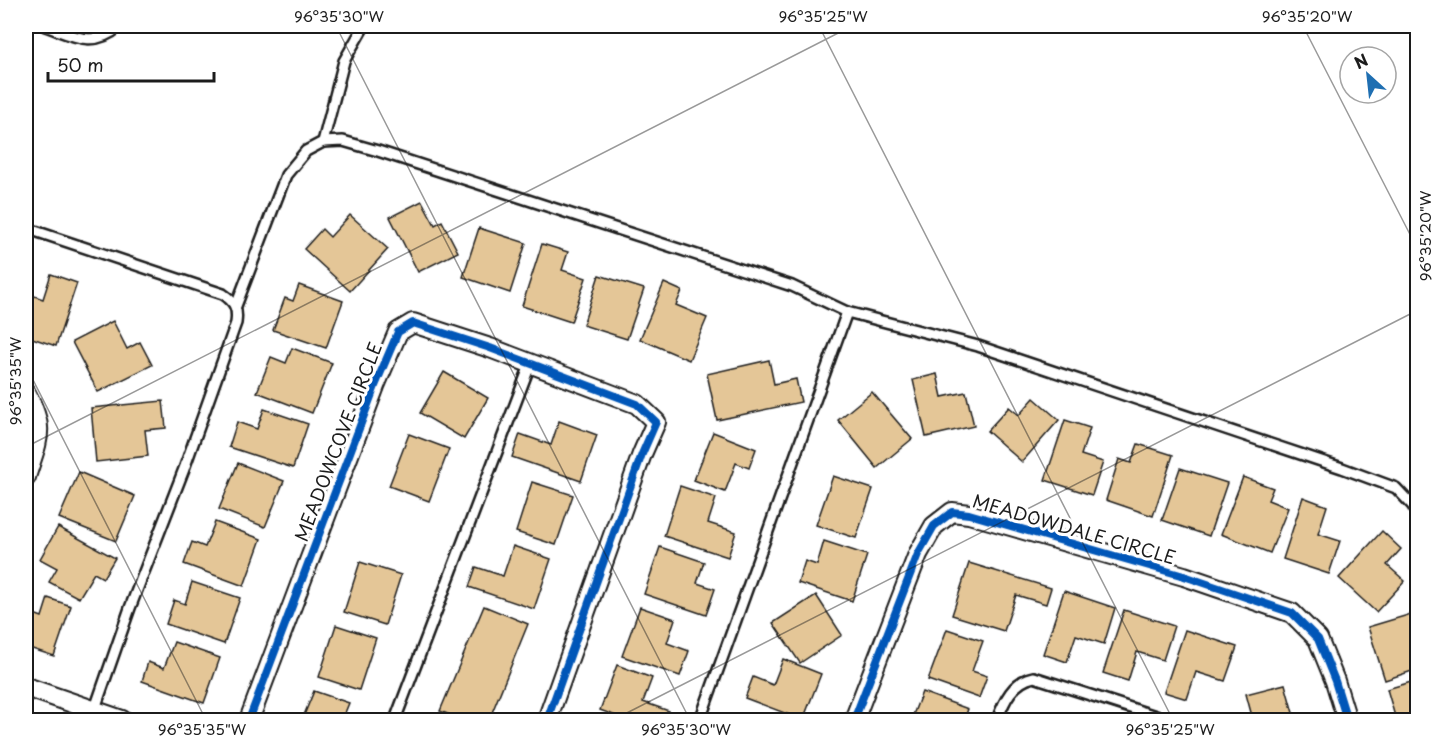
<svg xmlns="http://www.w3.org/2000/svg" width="1443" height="746" viewBox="0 0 1443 746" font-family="'Playpen Sans',sans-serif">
  <rect width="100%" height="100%" fill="#fff"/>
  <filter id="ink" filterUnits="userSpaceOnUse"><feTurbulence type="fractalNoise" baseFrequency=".0167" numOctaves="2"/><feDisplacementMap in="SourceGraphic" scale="12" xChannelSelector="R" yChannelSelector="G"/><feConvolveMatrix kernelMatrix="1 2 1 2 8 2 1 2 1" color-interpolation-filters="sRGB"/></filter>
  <g filter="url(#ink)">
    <g fill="#e4c697" stroke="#1c1c1c" stroke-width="1.5">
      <path d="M422,201L435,225L442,221L458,252L418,272L390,217Z"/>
      <path d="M350,215L388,249L350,291L304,249L322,229L330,237Z"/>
      <path d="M479,228L526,243L510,293L463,277Z"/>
      <path d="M542,244L568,252L562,270L586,278L571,322L522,306Z"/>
      <path d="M51,274L77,283L56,346L26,336V293L43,299Z"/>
      <path d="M599,275L644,289L627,339L583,325Z"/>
      <path d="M664,283L682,291L676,305L707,318L689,360L640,339Z"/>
      <path d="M299,285L343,301L326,348L273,330L285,298L293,301Z"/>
      <path d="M113,321L127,349L140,342L152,365L98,392L72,342Z"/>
      <path d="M292,348L332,363L312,413L257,392L271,357L286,363Z"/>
      <path d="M769,360L774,384L796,379L801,402L717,420L707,374Z"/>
      <path d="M444,372L488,398L464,439L420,413Z"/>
      <path d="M937,374L942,397L966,392L974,426L926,437L913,380Z"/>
      <path d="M872,392L912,439L877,468L838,420Z"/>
      <path d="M1034,398L1059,420L1022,462L987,431L1009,407L1019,415Z"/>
      <path d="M163,401L166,428L145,430L148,456L96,462L91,408Z"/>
      <path d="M264,409L308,424L293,468L229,447L237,422L257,429Z"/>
      <path d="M1065,420L1090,428L1081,455L1103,462L1092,495L1045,480Z"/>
      <path d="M559,421L597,435L581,481L512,457L520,434L551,445Z"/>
      <path d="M713,432L756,449L749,468L736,463L725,492L694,480Z"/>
      <path d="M409,434L449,449L429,501L389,486Z"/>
      <path d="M1138,444L1173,455L1153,516L1106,500L1119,459L1131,463Z"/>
      <path d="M238,463L284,481L265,527L219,509Z"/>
      <path d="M1180,468L1227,483L1209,536L1162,520Z"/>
      <path d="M79,472L135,496L116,541L59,518Z"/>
      <path d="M833,476L873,489L856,538L816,525Z"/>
      <path d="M1243,477L1273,488L1268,500L1288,508L1270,553L1221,534Z"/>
      <path d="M532,482L573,495L556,545L516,532Z"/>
      <path d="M680,486L716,498L708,523L736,532L728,557L664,536Z"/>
      <path d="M1303,497L1327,506L1318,534L1340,541L1329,574L1283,559Z"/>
      <path d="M215,522L261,539L244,586L184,564L192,542L205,547Z"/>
      <path d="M58,527L115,558L103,578L94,573L79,598L49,582L57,568L40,559Z"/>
      <path d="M1382,531L1401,549L1387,565L1405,581L1376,612L1339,578Z"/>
      <path d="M824,541L867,555L852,601L798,583L805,561L817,565Z"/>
      <path d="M513,546L551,559L534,609L469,587L476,567L503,576Z"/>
      <path d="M660,547L704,562L697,583L715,589L706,615L644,594Z"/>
      <path d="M360,562L401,575L385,625L344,612Z"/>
      <path d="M969,563L1051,588L1046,604L1016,595L1004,631L952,615Z"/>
      <path d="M192,582L240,598L224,644L166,624L174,600L185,604Z"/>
      <path d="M1064,591L1115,608L1104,644L1076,635L1067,662L1043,654Z"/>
      <path d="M816,595L842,635L800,663L773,623Z"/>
      <path d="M48,598L71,606L54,656L26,647V611L42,617Z"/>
      <path d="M484,606L528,624L489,720H463L440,711Z"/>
      <path d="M640,607L675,619L667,643L689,651L680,676L622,656Z"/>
      <path d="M1124,610L1174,626L1163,660L1137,652L1128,681L1103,673Z"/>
      <path d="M1418,612V669L1385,680L1368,627Z"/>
      <path d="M336,625L376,638L359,690L319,677Z"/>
      <path d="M947,629L983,641L972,671L987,676L979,698L928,680Z"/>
      <path d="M1185,630L1237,647L1225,681L1196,672L1187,699L1164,692Z"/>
      <path d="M174,642L220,658L204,703L142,681L148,662L164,668Z"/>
      <path d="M783,659L821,674L803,720L745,698L753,677L773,685Z"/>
      <path d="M617,665L652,678L643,702L669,711L665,720H627L600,710Z"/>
      <path d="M1418,680V720H1396L1387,689Z"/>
      <path d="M1285,684L1295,720H1253L1246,694Z"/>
      <path d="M314,691L349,703L342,720H302Z"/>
      <path d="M922,692L968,709L964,720H911Z"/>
    </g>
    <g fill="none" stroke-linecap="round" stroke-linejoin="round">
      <defs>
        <g id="service">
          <path d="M45,26C74,36 93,49 120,26"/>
          <path d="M323,142L344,61L364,26"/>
          <path d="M26,228L223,294C235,302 238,309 236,323L184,469L130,608L91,720"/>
          <path d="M236,306L286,175L306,151L323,142L343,141L378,151L792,286L847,312"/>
          <path d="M395,720L530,365"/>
          <path d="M700,720L847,312L978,346L1342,468L1396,488L1413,506L1418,516"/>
          <path d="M997,720C1004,701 1013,681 1034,677L1168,720"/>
        </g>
        <g id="minor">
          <path d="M26,393C46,431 38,438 26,477"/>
          <path d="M26,687L122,720"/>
          <path d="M249,720L375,386L398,332L413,323L490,348L637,404L656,422L642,454L547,720"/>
          <path d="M854,720L918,554L934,526L952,512L969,514L1184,576L1292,613L1318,639L1335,681L1347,720"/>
        </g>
      </defs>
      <use href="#service" stroke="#1c1c1c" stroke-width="14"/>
      <use href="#minor" stroke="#1c1c1c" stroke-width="22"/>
      <use href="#service" stroke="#fff" stroke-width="9"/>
      <use href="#minor" stroke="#fff" stroke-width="18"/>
      <defs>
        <g id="cycleway">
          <path d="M249,720L375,386L398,332L413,323L490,348L637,404L656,422L642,454L547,720"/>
          <path d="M854,720L918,554L934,526L952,512L969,514L1184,576L1292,613L1318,639L1335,681L1347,720"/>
        </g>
      </defs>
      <use href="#cycleway" stroke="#fff" stroke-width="11"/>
      <use href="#cycleway" stroke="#0057b8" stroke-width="8"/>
    </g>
  </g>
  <path fill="none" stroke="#1c1c1c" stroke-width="1.5" stroke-opacity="0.45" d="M336,26L690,720M819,26L1173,720M1303,26L1418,250M26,366L206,720M26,447L852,26M613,720L1418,310"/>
  <g text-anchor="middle" stroke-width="6" stroke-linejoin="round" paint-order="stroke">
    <g font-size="18" fill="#1c1c1c" stroke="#fff">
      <text transform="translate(339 442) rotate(-69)" y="6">MEADOWCOVE CIRCLE</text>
      <text transform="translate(1074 530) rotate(16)" y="6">MEADOWDALE CIRCLE</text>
    </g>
  </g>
  <rect width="1443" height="746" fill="none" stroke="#fff" stroke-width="66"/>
  <g transform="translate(1368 75) rotate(333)"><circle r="28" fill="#ffffff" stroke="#a4a4a4" stroke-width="1.5"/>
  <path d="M0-4.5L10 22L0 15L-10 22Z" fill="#1f6fb2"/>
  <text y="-9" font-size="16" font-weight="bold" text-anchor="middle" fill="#1c1c1c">N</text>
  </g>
  <path d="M48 72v9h166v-9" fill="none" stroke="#1c1c1c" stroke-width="3"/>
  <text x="57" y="72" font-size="18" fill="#1c1c1c" stroke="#ffffff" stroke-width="4.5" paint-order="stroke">50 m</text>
  <rect x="33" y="33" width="1377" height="680" fill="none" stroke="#1c1c1c" stroke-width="2"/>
  <g font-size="15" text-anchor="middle" fill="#1c1c1c">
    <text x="339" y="22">96°35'30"W</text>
    <text x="823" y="22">96°35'25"W</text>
    <text x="1307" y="22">96°35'20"W</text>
    <text transform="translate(1426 236) rotate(-90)" y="5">96°35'20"W</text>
    <text transform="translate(16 381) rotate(-90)" y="5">96°35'35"W</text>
    <text x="202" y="735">96°35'35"W</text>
    <text x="686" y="735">96°35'30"W</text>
    <text x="1170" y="735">96°35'25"W</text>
  </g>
</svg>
